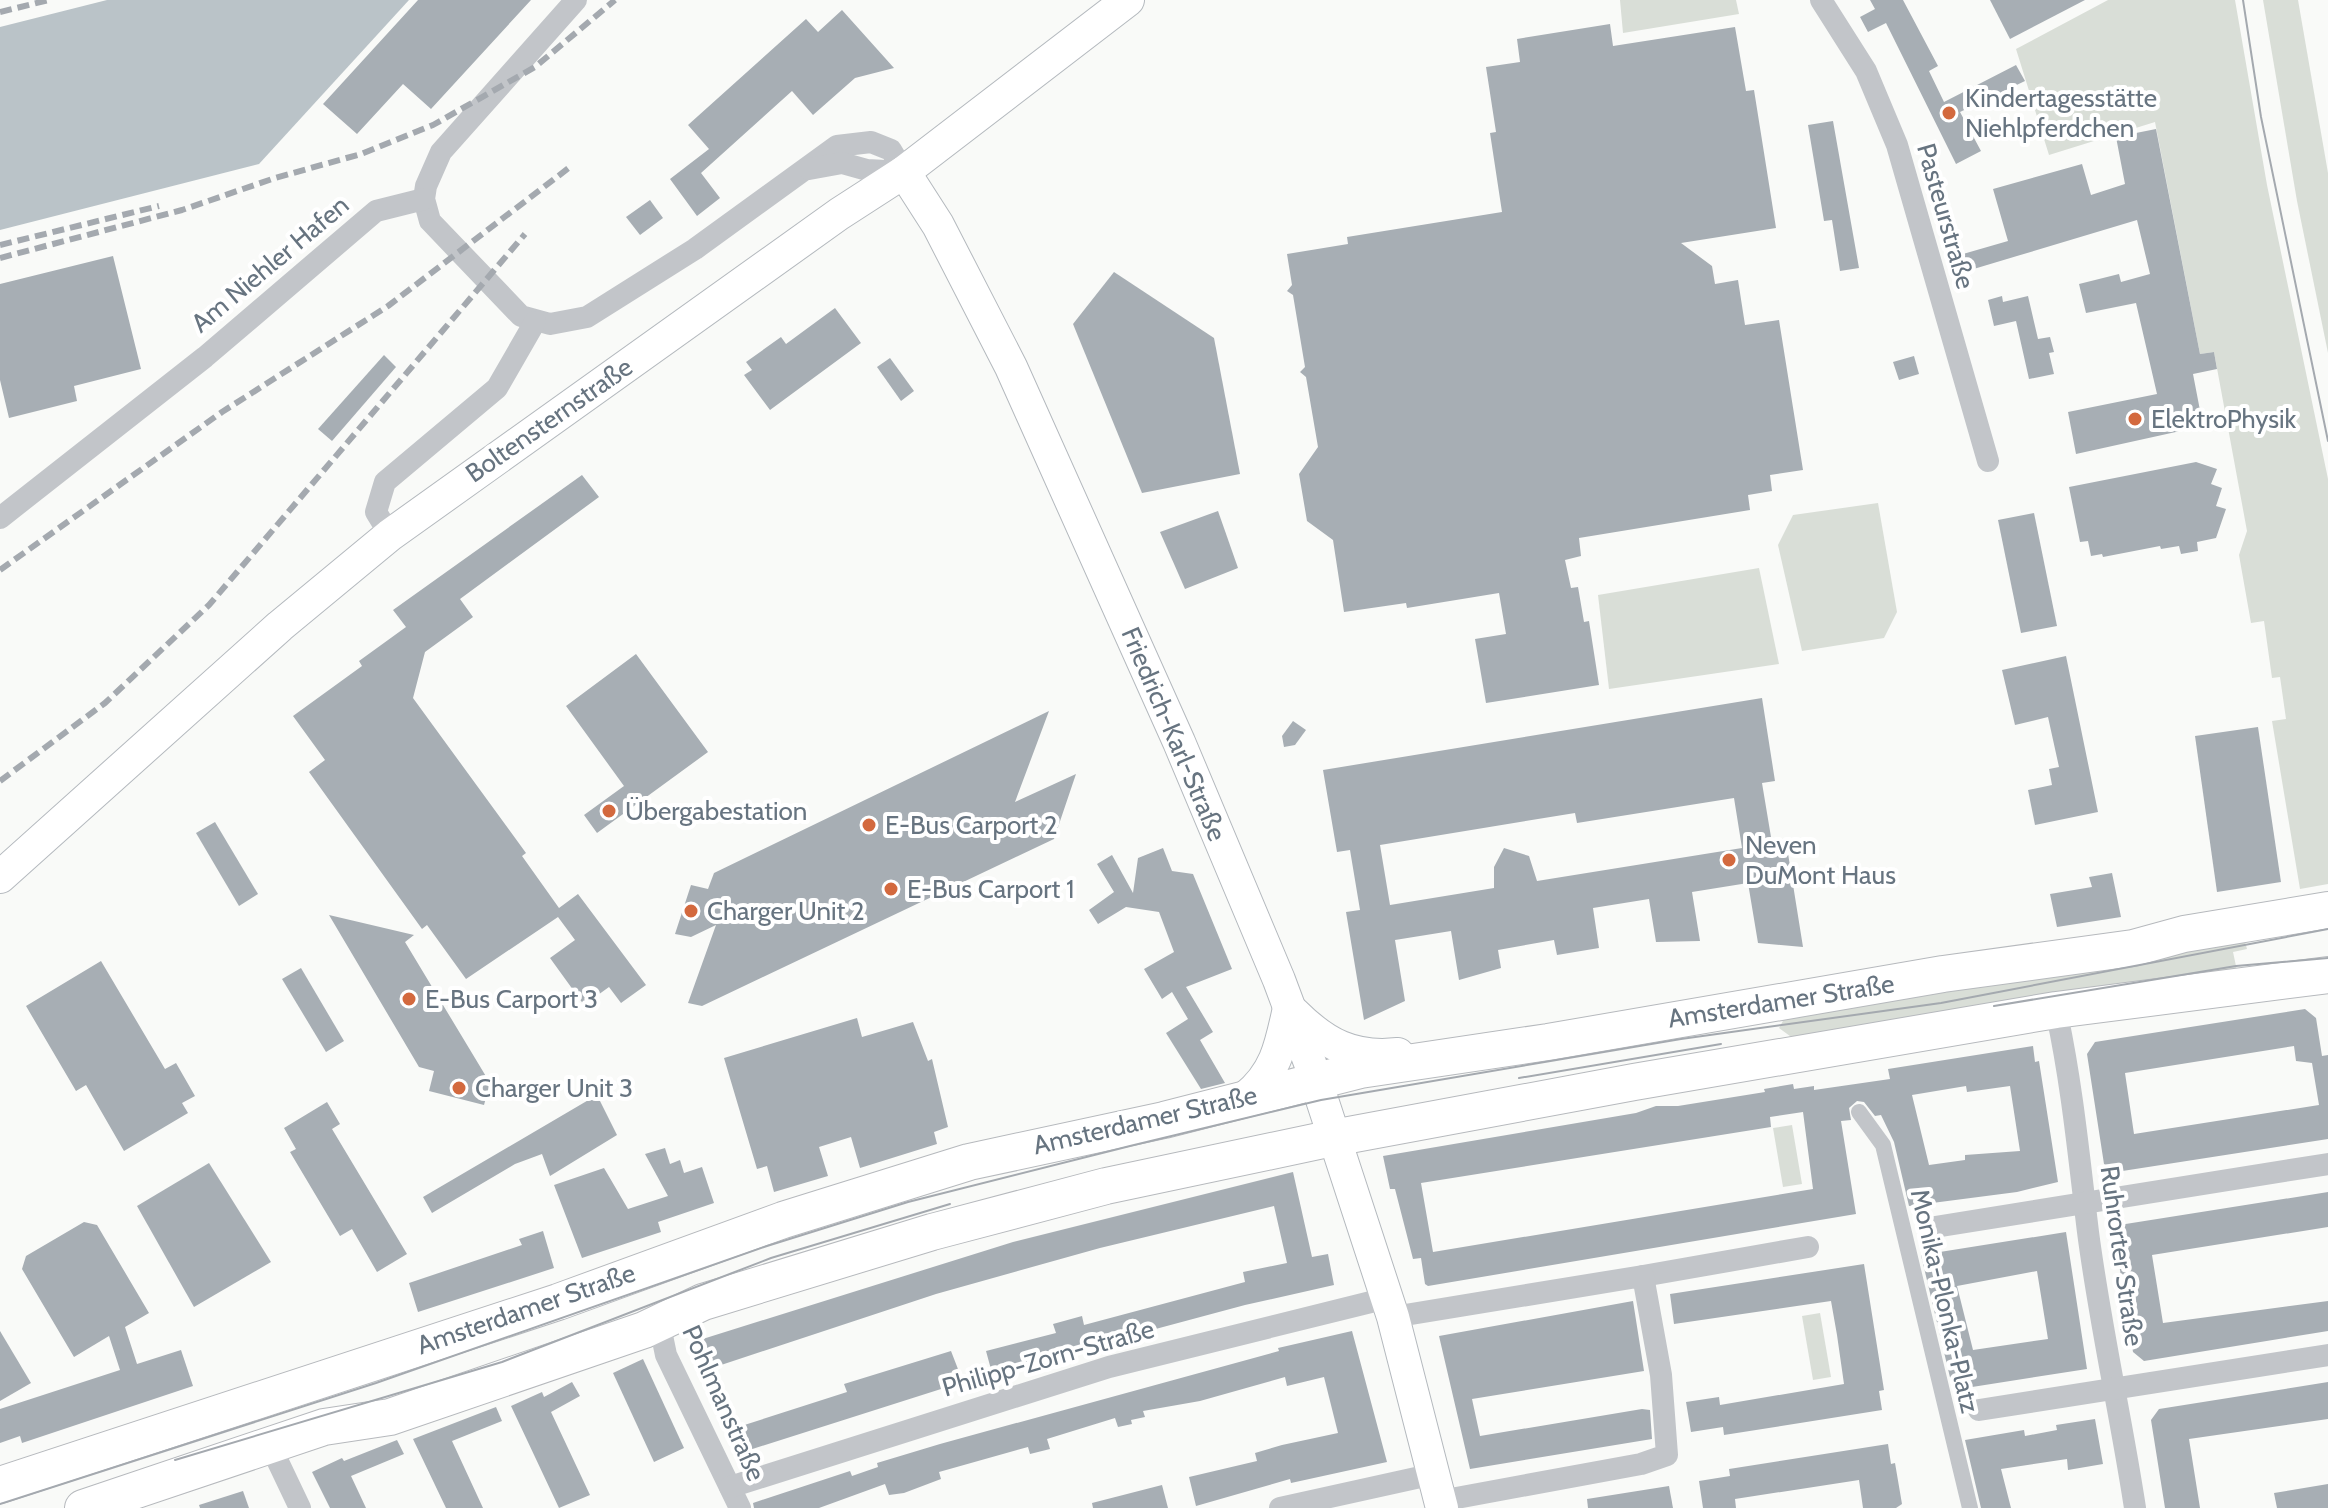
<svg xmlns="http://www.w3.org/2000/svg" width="2328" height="1508" viewBox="0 0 2328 1508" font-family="Cabin,sans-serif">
  <rect width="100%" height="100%" fill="#f9faf8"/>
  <g fill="#d9ded7">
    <path d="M1620,0H1736L1739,14L1623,33Z"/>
    <path d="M2108,0H2235L2267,185L2328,479V884L2300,889L2272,721L2286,719L2280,677L2272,678L2264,621L2251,623L2239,555L2247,531L2214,352L2200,354L2155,122L2049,155L2016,49Z"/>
    <path d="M2263,0H2298L2328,173V353L2297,201Z"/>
    <path d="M1878,503L1897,612L1884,638L1802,651L1778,545L1793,515Z"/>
    <path d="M1759,568L1779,664L1609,689L1598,595Z"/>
    <path d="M2244,938L2247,949L2233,952L2239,980L1794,1039L1779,1028L1784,1019L1790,1017L2131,963Z"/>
    <path d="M1792,1125L1802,1184L1783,1187L1773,1128Z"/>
    <path d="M1820,1313L1831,1377L1813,1380L1802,1316Z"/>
  </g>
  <path fill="#bac3c8" d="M107,0H409L259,164L0,230V27Z"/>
  <g fill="#a7aeb4" fill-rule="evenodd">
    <path d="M418,0H531L431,109L403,84L357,134L323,104Z"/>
    <path d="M1870,0H1903L1938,66L1929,71L1944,102L2016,65L2025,81L1960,112L1981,151L1956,164L1886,23L1868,32L1860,17L1875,9Z"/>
    <path d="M1990,0H2085L2010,39Z"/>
    <path d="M842,10L894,68L855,78L813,115L792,91L701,173L720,198L697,216L670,179L709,149L688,125L806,19L818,32Z"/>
    <path d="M1610,24L1613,46L1735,27L1746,91L1754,90L1776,228L1681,243L1712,266L1715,284L1738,280L1745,325L1779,320L1803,470L1770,475L1772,491L1748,495L1750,510L1579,538L1581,556L1565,560L1571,588L1578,587L1584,622L1589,621L1599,685L1486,703L1475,639L1506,634L1499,593L1407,608L1406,603L1344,612L1333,540L1307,521L1299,474L1318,447L1306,377L1300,372L1305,367L1293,295L1287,291L1292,285L1287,254L1348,244L1347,237L1502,212L1490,133L1496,132L1486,67L1520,62L1517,39Z"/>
    <path d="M1833,121L1859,268L1840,271L1832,220L1824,221L1808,125Z"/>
    <path d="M2156,129L2200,354L2214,352L2217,369L2193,374L2203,426L2076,454L2068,412L2157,394L2136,303L2086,313L2079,284L2119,274L2121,282L2150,274L2137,220L1967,271L1963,254L2008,241L1993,189L2082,164L2091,195L2125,184L2116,137Z"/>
    <path d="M650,200L663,218L640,235L626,217Z"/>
    <path d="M113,256L141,369L74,386L77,401L9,418L0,380V284Z"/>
    <path d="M1114,272L1214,338L1240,474L1142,493L1073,324Z"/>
    <path d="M2002,296L2003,302L2028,296L2038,339L2050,337L2054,352L2049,353L2054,374L2029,379L2016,321L1994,326L1988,300Z"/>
    <path d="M835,308L861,343L770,410L744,375L752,370L746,362L781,337L786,344Z"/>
    <path d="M384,355L396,367L332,441L318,429Z"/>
    <path d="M1914,356L1919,374L1899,380L1893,362Z"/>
    <path d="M890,358L914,391L901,401L877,367Z"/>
    <path d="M2196,462L2217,469L2211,484L2222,488L2216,506L2226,509L2216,538L2197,542L2198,551L2181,554L2179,546L2161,549L2160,546L2103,557L2102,554L2091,556L2088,541L2080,542L2069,487Z"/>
    <path d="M582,475L599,497L460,599L473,617L425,652L413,698L526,853L522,856L559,908L578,894L646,985L621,1003L609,987L584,1005L550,958L575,940L558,917L466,979L427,925L422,929L309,772L325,760L293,716L362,666L359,661L406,627L393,610Z"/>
    <path d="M1218,511L1238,568L1185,589L1160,532Z"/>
    <path d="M2034,513L2057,626L2021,633L1998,520Z"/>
    <path d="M636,654L708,752L597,833L584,815L624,786L566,706Z"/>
    <path d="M2066,656L2098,812L2035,825L2028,790L2052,785L2049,769L2059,767L2048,717L2015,725L2002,670Z"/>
    <path d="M1762,698L1775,781L1762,783L1772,843L1786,841L1803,947L1758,943L1748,883L1692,892L1700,941L1656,942L1649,899L1593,908L1599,948L1557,955L1554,940L1498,950L1501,968L1459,980L1451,931L1395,940L1405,1001L1364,1020L1346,912L1360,910L1350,850L1337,852L1323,770ZM1734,798L1742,848L1537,881L1529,856L1504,848L1494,867V888L1390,905L1380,845L1575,813L1577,823Z"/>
    <path d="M1049,711L1015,802L1076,774L1054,839L702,1006L688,1003L716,925L691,937L675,934L691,885L708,889L714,873Z"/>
    <path d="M1293,721L1306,730L1295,745L1284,747L1282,736Z"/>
    <path d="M2258,727L2281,882L2217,892L2195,736Z"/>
    <path d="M215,822L258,894L239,906L196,833Z"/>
    <path d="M1163,848L1172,871L1193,874L1232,969L1186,987L1213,1032L1200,1040L1225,1083L1201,1089L1166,1033L1188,1019L1172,992L1162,999L1144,969L1174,952L1159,912L1126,907L1098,924L1089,910L1114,892L1097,864L1112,855L1133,893L1138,858Z"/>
    <path d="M2112,873L2121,917L2057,927L2050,894L2092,887L2089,877Z"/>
    <path d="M329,915L414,935L405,942L490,1083L484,1105L429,1091L434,1071L419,1067Z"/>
    <path d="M101,961L165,1069L176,1063L195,1096L182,1103L188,1113L124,1151L86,1085L76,1091L26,1006Z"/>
    <path d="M301,968L344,1041L326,1052L282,979Z"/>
    <path d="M2305,1009L2316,1018L2322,1056L2328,1055V1139L2116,1172L2104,1164L2087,1054L2095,1042ZM2294,1046L2296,1061L2312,1063L2319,1105L2134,1134L2125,1073Z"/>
    <path d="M857,1018L862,1037L913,1022L928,1061L932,1059L948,1127L934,1132L937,1144L860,1168L851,1137L819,1147L828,1176L774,1192L767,1166L757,1169L724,1058Z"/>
    <path d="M2033,1046L2035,1062L2039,1061L2058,1182L2017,1192L1909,1206L1894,1142L1881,1115L1875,1116L1864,1102L1857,1101L1849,1108L1851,1120L1841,1121L1856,1214L1428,1286L1425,1284L1421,1258L1413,1259L1395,1189H1390L1383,1156L1636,1113L1656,1106H1678L1765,1092L1764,1089L1793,1084L1794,1089L1814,1086V1090L1890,1079L1888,1069ZM1966,1086L1967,1092L2010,1086L2020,1151L1965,1155V1160L1929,1165L1912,1095ZM1803,1112L1813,1189L1433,1252L1421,1183L1771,1127L1770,1117Z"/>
    <path d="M597,1095L617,1135L550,1176L542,1154L515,1164L432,1213L423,1197Z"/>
    <path d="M327,1102L340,1124L332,1129L407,1254L377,1272L352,1229L340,1236L290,1152L296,1149L284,1128Z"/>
    <path d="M665,1148L670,1164L680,1160L684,1173L702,1167L714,1203L658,1222L661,1232L582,1258L554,1185L604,1168L628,1209L668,1196L645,1154Z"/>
    <path d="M209,1163L271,1262L194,1307L137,1206Z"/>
    <path d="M1293,1172L1312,1257L1328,1254L1334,1285L1245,1305L992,1373L986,1351L1056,1333L1053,1324L1082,1316L1084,1325L1245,1282L1243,1272L1287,1263L1274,1206L1100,1248L936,1294L700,1372L690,1343L1013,1242Z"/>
    <path d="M2328,1192V1227L2152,1255L2163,1323L2328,1301V1331L2144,1361L2133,1352L2113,1226Z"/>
    <path d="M84,1222L97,1225L149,1313L125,1327L137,1364L181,1350L193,1386L22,1443L20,1436L0,1443V1409L120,1370L109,1336L74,1357L22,1269L26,1256Z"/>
    <path d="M543,1231L554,1268L418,1312L409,1283L522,1245L519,1239Z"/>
    <path d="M2066,1232L2087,1369L1953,1390L1921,1255ZM2037,1271L2048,1339L1973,1350L1957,1286Z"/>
    <path d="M1864,1264L1884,1390L1879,1391L1882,1410L1724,1435L1723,1427L1691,1432L1686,1402L1719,1397L1720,1405L1844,1384L1837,1335L1831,1301L1674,1324L1670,1294Z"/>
    <path d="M1633,1301L1644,1371L1472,1399L1480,1436L1642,1409L1650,1410L1652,1439L1470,1469L1439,1336Z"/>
    <path d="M0,1331L31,1383L0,1401Z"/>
    <path d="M1352,1331L1387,1462L1291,1483L1290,1479L1196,1506L1189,1477L1257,1461L1255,1453L1282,1445L1338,1433L1324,1377L1287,1386L1285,1377L1200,1401L1143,1411L1145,1417L1131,1420L1132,1424L1118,1427L1115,1418L1047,1439L1050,1449L1030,1454L1028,1447L939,1472L941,1479L904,1493L889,1495L885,1484L819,1508H754L753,1503L850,1471L852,1476L878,1467L877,1463L940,1444L1279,1351L1278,1348Z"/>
    <path d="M951,1351L963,1382L743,1452L735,1428L847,1392L844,1384Z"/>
    <path d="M643,1359L684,1448L654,1462L613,1373Z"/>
    <path d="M572,1382L580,1396L551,1412L590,1495L559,1508L511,1406L542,1392L544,1397Z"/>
    <path d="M2328,1382V1419L2189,1439L2200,1508H2165L2151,1420L2159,1409Z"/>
    <path d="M496,1407L502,1421L452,1441L483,1508H446L413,1439Z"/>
    <path d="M2095,1419L2103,1464L2068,1470L2067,1459L2001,1469L2011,1508H1981L1965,1440L2024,1430L2025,1436L2057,1430L2056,1425Z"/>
    <path d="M397,1440L404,1454L351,1476L366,1508H330L312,1472L342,1458L344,1461Z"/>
    <path d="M1888,1444L1891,1464L1895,1463L1902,1504L1896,1508H1863L1859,1480L1735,1499L1736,1508H1703L1699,1481L1730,1476L1729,1469Z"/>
    <path d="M2328,1484V1508H2277L2274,1493Z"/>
    <path d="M1162,1485L1168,1508H1093L1092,1503Z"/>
    <path d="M1669,1486L1673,1508H1588L1587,1499Z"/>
    <path d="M243,1491L249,1508H200L199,1505Z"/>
  </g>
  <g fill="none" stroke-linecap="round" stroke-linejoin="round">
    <defs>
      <g id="secondary">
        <path d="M904,172L938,225L1011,367L1179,742L1279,980L1310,1063L1393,1317L1442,1508"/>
        <path d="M0,877L280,626L390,535L839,214L904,172L1128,0"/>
        <path d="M1294,1013C1325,1044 1353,1059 1398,1054"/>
        <path d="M1246,1097C1276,1073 1281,1045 1289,1008"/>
      </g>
      <g id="primary">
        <path d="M0,1485L558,1302L783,1220L969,1162L1164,1120L1360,1070L1548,1042L1943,974L2133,948L2184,934L2328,910"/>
        <path d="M83,1508L324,1427L390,1417L644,1330L703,1302L932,1232L1106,1186L1333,1138L1634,1082L2056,1010L2328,975"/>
      </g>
    </defs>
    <use href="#secondary" stroke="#b4b9be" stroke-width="34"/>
    <use href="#primary" stroke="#b6b9bd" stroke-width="38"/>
    <path stroke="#c2c5c9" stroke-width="16" d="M1859,1112L1883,1145L1970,1508"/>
    <g stroke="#c2c5c9" stroke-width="22">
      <path d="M576,0L441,152L426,186L424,199L430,221L521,316L550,324L587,317L695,249L837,146L871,142L891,150L904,172"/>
      <path d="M1821,0L1866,71L1897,145L1988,461"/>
      <path d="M809,169L842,163L867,170L904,172"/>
      <path d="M0,518L205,357L376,211L424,199"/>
      <path d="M390,535L376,512L385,482L497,388L535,322"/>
      <path d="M2056,1010C2072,1083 2079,1158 2088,1232C2100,1325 2121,1416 2135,1508"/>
      <path d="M1935,1227L2328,1164"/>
      <path d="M1643,1276L1808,1247"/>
      <path d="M1393,1317L1643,1276L1661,1375L1667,1455L1641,1464L1440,1501"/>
      <path d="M659,1321L666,1355L740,1508"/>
      <path d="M1979,1410L2328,1355"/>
      <path d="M270,1445L300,1508"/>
      <path d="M730,1487L1109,1367L1387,1298"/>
      <path d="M1280,1508L1434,1474"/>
    </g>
    <use href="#secondary" stroke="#fff" stroke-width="32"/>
    <use href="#primary" stroke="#fff" stroke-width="36"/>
    <g stroke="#a4a9af" stroke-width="2">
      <path d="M2243,0L2261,117L2328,441"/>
      <path d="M1994,1006L2236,966L2328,958"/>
      <path d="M1519,1078L1721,1044"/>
      <path d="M175,1460L502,1362L771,1258L950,1204"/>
      <path d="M0,1504L376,1383L767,1246L908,1202L1130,1146L1321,1100L1681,1039L1941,1003L2328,929"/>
    </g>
    <g stroke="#a4a9af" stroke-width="6" stroke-dasharray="12 6" stroke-linecap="butt">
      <path d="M0,12L49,0"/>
      <path d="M0,245L159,206"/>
      <path d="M0,258L182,210L275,178L361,154L433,125L535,67L615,0"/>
      <path d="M0,570L222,412L388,306L570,167"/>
      <path d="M0,781L105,703L209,605L525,234"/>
    </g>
  </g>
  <g fill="#d3693e" stroke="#fff" stroke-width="3">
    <circle cx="1949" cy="113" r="8"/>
    <circle cx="2135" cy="419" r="8"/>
    <circle cx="609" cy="811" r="8"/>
    <circle cx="869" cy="825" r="8"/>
    <circle cx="1729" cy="860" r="8"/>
    <circle cx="891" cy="889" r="8"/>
    <circle cx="691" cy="911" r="8"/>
    <circle cx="409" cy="999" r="8"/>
    <circle cx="459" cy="1088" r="8"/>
  </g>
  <g text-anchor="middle" stroke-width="8" stroke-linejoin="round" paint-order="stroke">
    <g font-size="26" fill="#677480" stroke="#fff" text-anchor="start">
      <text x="1965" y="107">Kindertagesstätte<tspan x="1965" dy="30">Niehlpferdchen</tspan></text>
      <text x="2151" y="428">ElektroPhysik</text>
      <text x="625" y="820">Übergabestation</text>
      <text x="885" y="834">E-Bus Carport 2</text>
      <text x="1745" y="854">Neven<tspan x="1745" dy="30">DuMont Haus</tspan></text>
      <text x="907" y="898">E-Bus Carport 1</text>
      <text x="707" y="920">Charger Unit 2</text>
      <text x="425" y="1008">E-Bus Carport 3</text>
      <text x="475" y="1097">Charger Unit 3</text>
    </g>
    <g font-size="26" fill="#677480" stroke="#fff">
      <text transform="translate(1946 216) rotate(74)" y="9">Pasteurstraße</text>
      <text transform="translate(270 264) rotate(-40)" y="9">Am Niehler Hafen</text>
      <text transform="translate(549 420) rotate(-35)" y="9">Boltensternstraße</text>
      <text transform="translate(1174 734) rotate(67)" y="9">Friedrich-Karl-Straße</text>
      <text transform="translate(1781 1001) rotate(-9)" y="9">Amsterdamer Straße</text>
      <text transform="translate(1145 1120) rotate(-13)" y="9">Amsterdamer Straße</text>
      <text transform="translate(2122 1256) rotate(82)" y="9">Ruhrorter Straße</text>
      <text transform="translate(1945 1301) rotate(77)" y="9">Monika-Plonka-Platz</text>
      <text transform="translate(526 1309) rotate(-19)" y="9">Amsterdamer Straße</text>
      <text transform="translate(1048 1358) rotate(-16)" y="9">Philipp-Zorn-Straße</text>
      <text transform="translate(724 1403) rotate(66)" y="9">Pohlmanstraße</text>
    </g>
  </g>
</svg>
